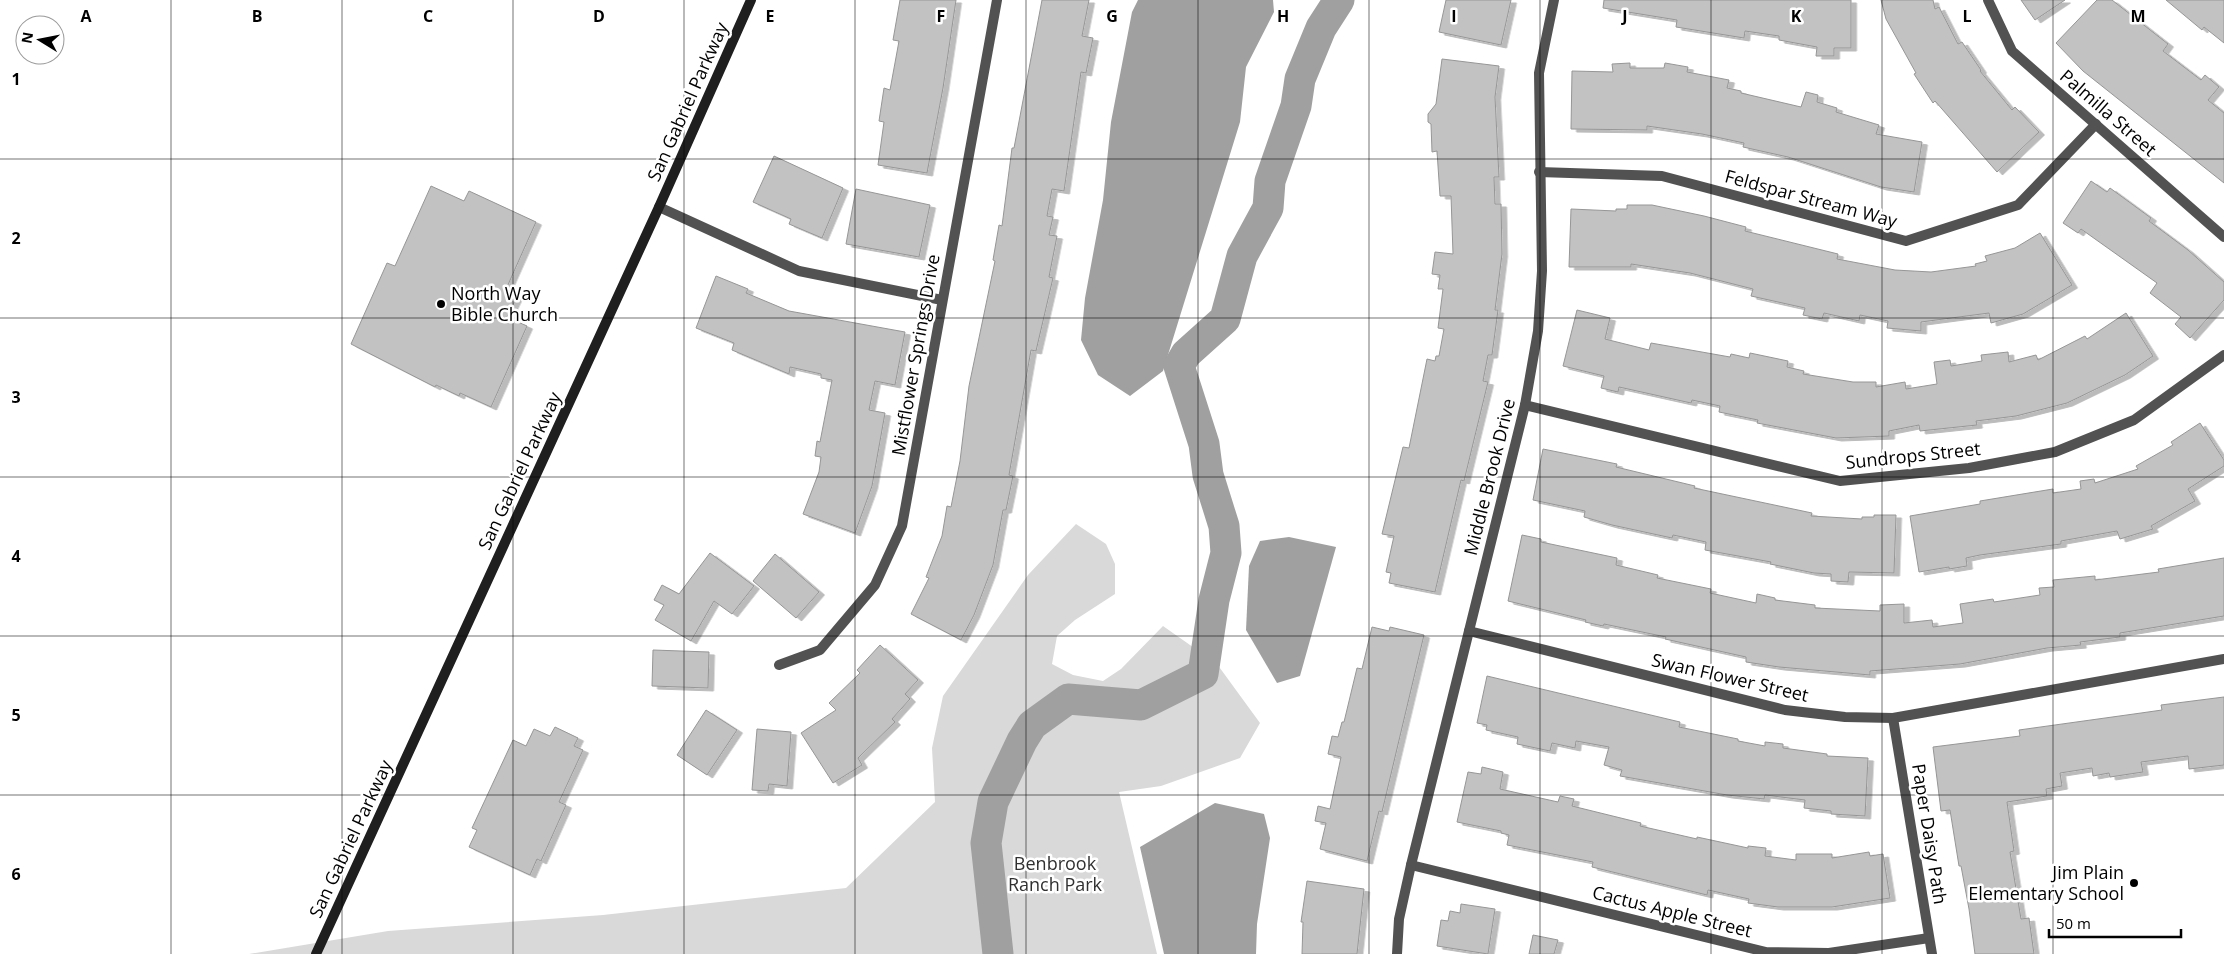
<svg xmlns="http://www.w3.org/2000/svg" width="2224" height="954" viewBox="0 0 2224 954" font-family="'Open Sans',sans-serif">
  <defs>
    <filter id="shadow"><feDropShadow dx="5.5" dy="3" stdDeviation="0" flood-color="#0004"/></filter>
  </defs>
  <rect width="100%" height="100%" fill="#fff"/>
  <path fill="#d9d9d9" d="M1076,524L1106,544L1115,564V594L1075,620L1057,636L1052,664L1073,675L1103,681L1121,669L1163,626L1217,664L1260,723L1240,758L1161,786L1119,792L1157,954H249L388,931L603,915L846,888L935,802L932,748L943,696L1028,575Z"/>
  <g fill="#a0a0a0">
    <path d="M1138,0H1273L1274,12L1246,67L1240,122L1163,371L1130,396L1098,375L1081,340L1085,298L1103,200L1111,122L1132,12Z"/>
    <path d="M1289,537L1336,547L1300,676L1277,683L1246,630L1249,566L1260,541Z"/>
    <path d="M1215,803L1264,814L1270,838L1257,924L1256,954H1164L1140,847Z"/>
  </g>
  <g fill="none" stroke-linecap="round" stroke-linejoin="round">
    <path stroke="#a0a0a0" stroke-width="31" d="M998,954L986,843L993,802L1022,741L1032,725L1068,699L1141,705L1203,674L1214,600L1226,553L1224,526L1208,475L1204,444L1179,366L1186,354L1225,319L1242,256L1268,208L1270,181L1296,106L1300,79L1321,28L1339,0"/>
  </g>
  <g fill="#c2c2c2" stroke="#969696" filter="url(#shadow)">
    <path d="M900,0H956L943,88L927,173L878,165L884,122L879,121L884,88L890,90L899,41L893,40Z"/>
    <path d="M1042,0H1089L1082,36L1093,38L1086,73L1081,72L1064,191L1052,189L1047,216L1053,217L1049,235L1057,236L1049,277L1053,278L1036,351L1031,350L1009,475L1013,476L1006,510H1003L993,565L974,615L961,640L911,614L929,578L926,577L942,536L947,506L951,507L960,461L969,386L995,261L993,260L999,225L1002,226L1012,148H1014Z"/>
    <path d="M1446,0H1511L1501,45L1439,32Z"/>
    <path d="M1604,0H1851V48H1834V56H1816L1817,47L1779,40V36L1745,31L1744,38L1676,27L1677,20L1603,8Z"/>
    <path d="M1881,0H1933L1935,9L1939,7L1958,44L1962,42L1981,70L1980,71L2012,110L2015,107L2039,132L1997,172L1935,101L1933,103L1914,74L1916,73L1886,19Z"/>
    <path d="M2021,0H2065L2035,20Z"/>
    <path d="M2097,0H2112L2168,44L2163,51L2201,80L2205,75L2219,87L2208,100L2224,113V183L2083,71L2056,43Z"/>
    <path d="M2166,0H2224V43L2204,27L2202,30Z"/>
    <path d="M1442,59L1499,66L1495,97L1499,177H1494L1495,204H1501L1502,254L1495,310H1498L1492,355H1488L1483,381L1488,382L1464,481L1461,480L1435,592L1389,583L1391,573L1386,572L1394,536L1382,534L1403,447L1409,448L1427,359L1435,361L1436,356H1439L1444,329L1438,328L1443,289H1438L1440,275L1432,274L1435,252L1453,254L1451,196H1440L1437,151L1432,152L1431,124L1428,122V114L1436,104Z"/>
    <path d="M1630,63V68H1664L1665,63L1688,67L1687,72L1729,80L1727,88L1741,91V93L1801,107L1806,92L1818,95L1817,102L1837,108L1836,112L1879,125L1876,134L1922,142L1914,192L1881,187L1788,157L1743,147L1744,143L1702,134L1647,126V130L1571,129L1572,71L1613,72L1612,64Z"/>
    <path d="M774,156L843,188L822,238L789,224L791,219L753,202Z"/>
    <path d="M2091,181L2107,192L2110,188L2151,218L2149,221L2188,250L2224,282V300L2190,338L2175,324L2181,317L2150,293L2157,283L2081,229L2078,233L2063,223Z"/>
    <path d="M431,186L464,201L469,191L536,222L507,287L519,292L507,317L527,326L491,407L460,393L459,396L436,385L435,387L351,344L387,263L395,266Z"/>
    <path d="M856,189L930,205L919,257L846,244Z"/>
    <path d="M1627,205H1652L1704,216L1746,227L1745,231L1838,254L1837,259L1895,270L1931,272L1976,266L1975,264L1987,261L1985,256L2015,248L2040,233L2072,285L2023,314L1991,323L1989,313L1921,322V331L1887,328L1888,321L1860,315L1859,321L1824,313L1822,319L1803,315L1805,308L1751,296L1753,289L1690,273L1631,264V267H1569L1571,209L1616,211V209H1627Z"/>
    <path d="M716,276L748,289L746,293L789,311L905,332L895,385L875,381L869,410L885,413L872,486L855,533L803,514L819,472L821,457L815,456L817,441L820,442L832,380L821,378V374L790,367L789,374L732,350L734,343L696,328Z"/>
    <path d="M1577,310L1610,318L1605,339L1649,350L1651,343L1730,357L1731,354L1749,358L1750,353L1788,361L1787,367L1804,371L1803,374L1853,382H1876V387L1905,382L1906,389L1937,384L1934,362L1950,360L1951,366L1982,361L1981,355L2008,352L2009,362L2036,355L2038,360L2085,336L2087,339L2126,313L2153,356L2125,375L2067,403L2016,416L1976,421L1977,425L1920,431L1919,425L1889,431V436L1836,438L1757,423L1758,420L1719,412L1720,406L1692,400L1691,403L1619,387L1618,392L1601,388L1604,376L1563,366Z"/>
    <path d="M2200,423L2224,460V466L2188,489L2195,501L2151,526L2153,529L2120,539L2117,531L2061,541V544L1980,555L1966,558L1967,566L1949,569V567L1919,572L1910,516L1980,504V501L2053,489V493L2081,489L2080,481L2094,479L2095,483L2138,469L2136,466L2173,445L2171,442Z"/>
    <path d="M1543,449L1617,464L1616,467L1695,486L1694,488L1812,513L1811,516L1862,519V517H1874V515H1896L1894,573L1849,572L1848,582L1831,581V574L1814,573L1770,564L1771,562L1705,550L1706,542L1673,535L1672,538L1612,525L1584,517L1585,511L1533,500Z"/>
    <path d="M1522,535L1541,539V542L1617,558L1616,565L1658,575L1657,578L1711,589L1710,593L1756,603L1757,594L1775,598V600L1815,605V608L1880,611V605L1904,604V623L1932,620L1933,627L1963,623L1960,604L1993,599L1994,602L2040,595L2039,588L2054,587L2053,580L2095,576V580L2159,572L2158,569L2224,558V616L2120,633V637L2080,642L2081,645L2047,648L1960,664L1870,671V675L1779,667L1746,662V657L1665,639L1666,637L1604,624L1603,626L1585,622L1586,620L1508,601Z"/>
    <path d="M710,553L754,586L732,614L714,601L691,641L655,620L664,605L654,600L662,585L679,594Z"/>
    <path d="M775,554L819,592L796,618L753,581Z"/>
    <path d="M1372,627L1389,631L1390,627L1424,635L1382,812L1379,811L1367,861L1320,849L1326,823L1315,821L1318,806L1330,809L1341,757L1328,754L1332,736L1338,737L1342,722H1344L1357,668L1362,669Z"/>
    <path d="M880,645L918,680L905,694L910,699L892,719L895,722L858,758L862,765L833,783L801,733L836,710L829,703L860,673L857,670Z"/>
    <path d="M653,650L709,652L708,688L652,686Z"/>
    <path d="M1487,676L1680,722L1679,727L1738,739V741L1765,746V742L1783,744V748L1827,754V756L1868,758L1865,816L1831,814V811L1804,808L1805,800L1765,795L1764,799L1727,795L1620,776L1622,770L1604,765L1609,747L1576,741L1575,748L1552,743L1550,751L1517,744L1518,737L1486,730L1487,725L1477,723Z"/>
    <path d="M2224,697V765L2189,769L2188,756L2141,762L2143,772L2110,777L2109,773L2093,776L2092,768L2060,773L2062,786L2046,789L2047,796L2007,802L2014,851L2010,852L2021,919L2029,918L2034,954H1975L1969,909L1961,866H1959L1950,810L1941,811L1933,747L2020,736L2019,730L2141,713L2162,710L2161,705Z"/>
    <path d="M706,710L737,730L707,775L677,755Z"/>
    <path d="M555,727L578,738L574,746L583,750L559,802L566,805L541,861L537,859L530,875L469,847L477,830L472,828L513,740L526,746L534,729L550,736Z"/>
    <path d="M757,729L791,732L787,786L769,784L768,791L752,790Z"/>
    <path d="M1482,767L1503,772L1500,789L1558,802L1560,796L1574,799L1572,806L1641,823L1640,826L1697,839V837L1748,848V846L1766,848L1765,856L1796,860V854H1832V858L1869,852L1870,856L1883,854L1890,898L1832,907H1778L1748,903L1749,899L1708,890L1707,895L1592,867L1593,862L1507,845L1509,835L1501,833V831L1457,822L1468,772L1481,774Z"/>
    <path d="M1307,881L1364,889L1357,954H1302L1303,922H1301Z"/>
    <path d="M1461,904L1495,909L1488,954L1437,946L1441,920L1448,921L1450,911L1460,913Z"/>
    <path d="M1533,935L1558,940L1554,954H1529Z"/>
  </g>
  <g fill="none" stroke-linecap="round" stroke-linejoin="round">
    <g stroke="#525252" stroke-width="10">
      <path d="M1988,0L2012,51L2224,237"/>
      <path d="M1539,172L1662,176L1906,241L2018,205L2096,124"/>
      <path d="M659,207L799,271L942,300"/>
      <path d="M1525,405L1840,481L1969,468L2055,452L2134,420L2224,355"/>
      <path d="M1469,631L1785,710L1845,717L1893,718L2224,659"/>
      <path d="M779,665L820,650L875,585L902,526L997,0"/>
      <path d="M1893,718L1932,954"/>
      <path d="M1411,865L1766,952L1829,953L1929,938"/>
      <path d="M1397,954L1399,919L1411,865L1525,405L1538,331L1542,271L1539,73L1554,0"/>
    </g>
    <path stroke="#1f1f1f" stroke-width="10" d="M316,954L659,207L751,0"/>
  </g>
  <path fill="none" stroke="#000" stroke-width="1" stroke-opacity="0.55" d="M171,0V954M342,0V954M513,0V954M684,0V954M855,0V954M1026,0V954M1198,0V954M1369,0V954M1540,0V954M1711,0V954M1882,0V954M2053,0V954M0,159H2224M0,318H2224M0,477H2224M0,636H2224M0,795H2224"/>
  <g fill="#000" stroke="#fff" stroke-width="2">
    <circle cx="441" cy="304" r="5"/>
    <circle cx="2134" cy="883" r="5"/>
  </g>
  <g text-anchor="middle" stroke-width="5" stroke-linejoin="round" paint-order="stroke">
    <g font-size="18" fill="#000" stroke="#fff">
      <text transform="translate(688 102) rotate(-66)" y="6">San Gabriel Parkway</text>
      <text transform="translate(2108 113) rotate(41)" y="6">Palmilla Street</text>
      <text transform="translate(1811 199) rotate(15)" y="6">Feldspar Stream Way</text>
      <text transform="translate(916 355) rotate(-80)" y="6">Mistflower Springs Drive</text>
      <text transform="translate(1913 456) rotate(-6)" y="6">Sundrops Street</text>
      <text transform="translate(520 471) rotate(-65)" y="6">San Gabriel Parkway</text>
      <text transform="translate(1490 477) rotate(-76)" y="6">Middle Brook Drive</text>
      <text transform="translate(1730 678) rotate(13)" y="6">Swan Flower Street</text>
      <text transform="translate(1929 834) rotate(81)" y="6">Paper Daisy Path</text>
      <text transform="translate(351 839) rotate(-65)" y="6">San Gabriel Parkway</text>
      <text transform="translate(1672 912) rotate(14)" y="6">Cactus Apple Street</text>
    </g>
    <g font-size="18" fill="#000" stroke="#fff" text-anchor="start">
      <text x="451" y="300">North Way<tspan x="451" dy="21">Bible Church</tspan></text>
      <text x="2124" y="879" text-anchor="end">Jim Plain<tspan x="2124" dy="21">Elementary School</tspan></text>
    </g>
    <g font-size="18" fill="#303030" stroke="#fff">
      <text x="1055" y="870">Benbrook<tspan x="1055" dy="21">Ranch Park</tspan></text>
    </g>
  </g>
  <g font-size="16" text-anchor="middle" font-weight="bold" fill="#000" stroke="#fff" stroke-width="5" stroke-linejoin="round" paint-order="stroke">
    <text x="86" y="22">A</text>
    <text x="257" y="22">B</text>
    <text x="428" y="22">C</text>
    <text x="599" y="22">D</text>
    <text x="770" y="22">E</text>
    <text x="941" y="22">F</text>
    <text x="1112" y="22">G</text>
    <text x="1283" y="22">H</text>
    <text x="1454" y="22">I</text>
    <text x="1625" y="22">J</text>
    <text x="1796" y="22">K</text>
    <text x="1967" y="22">L</text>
    <text x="2138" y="22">M</text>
    <text x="16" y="85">1</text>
    <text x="16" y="244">2</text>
    <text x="16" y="403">3</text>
    <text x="16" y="562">4</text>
    <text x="16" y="721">5</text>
    <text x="16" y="880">6</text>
  </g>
  <g transform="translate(40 40) rotate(280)"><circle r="24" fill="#ffffff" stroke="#999999"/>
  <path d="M0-4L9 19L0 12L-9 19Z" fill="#000000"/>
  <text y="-8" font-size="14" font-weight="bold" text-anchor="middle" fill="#000000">N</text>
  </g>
  <path d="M2049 929v8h132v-8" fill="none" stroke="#000000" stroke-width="2.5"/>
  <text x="2056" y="929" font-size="15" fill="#000000" stroke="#ffffff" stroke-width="4" paint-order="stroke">50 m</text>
</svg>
